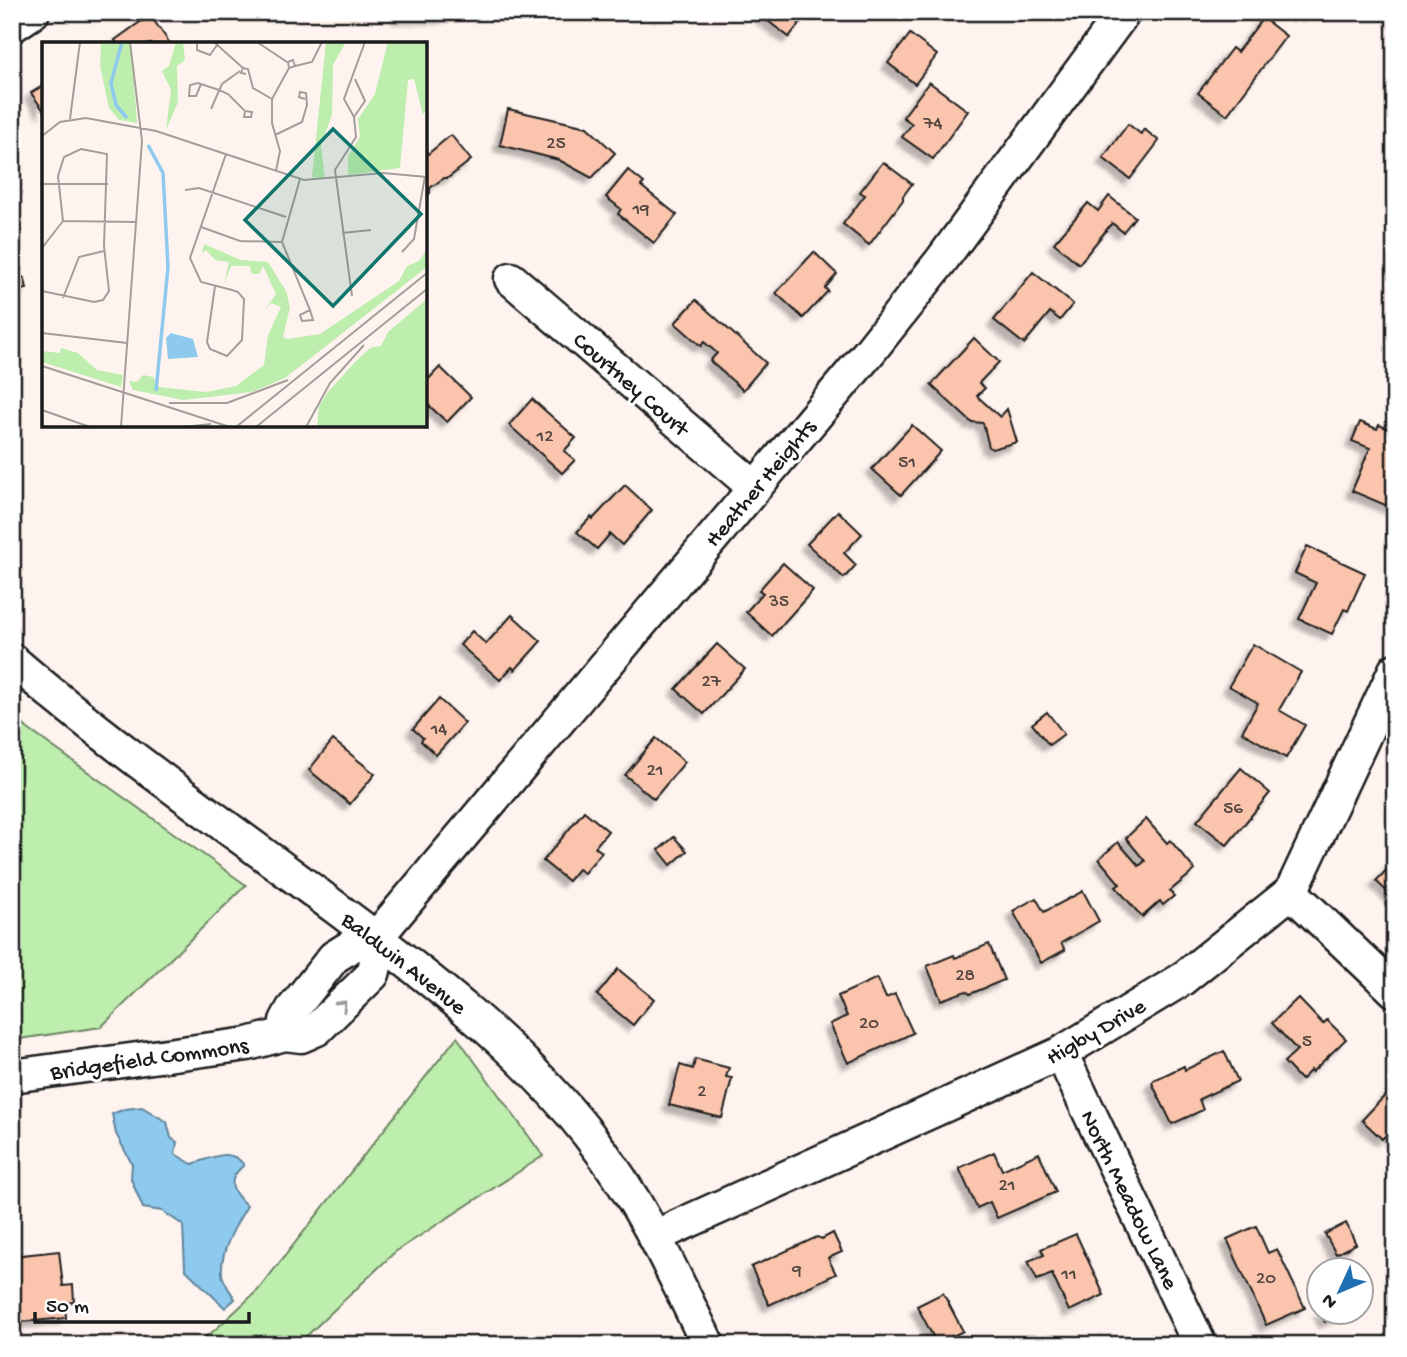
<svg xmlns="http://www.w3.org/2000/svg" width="1407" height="1357" viewBox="0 0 1407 1357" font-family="'Gochi Hand',sans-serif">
  <defs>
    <filter id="shadow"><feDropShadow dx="-6" dy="6" stdDeviation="2" flood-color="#0004"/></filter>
  </defs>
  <rect width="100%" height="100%" fill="#fef3ee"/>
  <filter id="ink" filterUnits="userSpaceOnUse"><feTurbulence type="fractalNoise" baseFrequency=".0143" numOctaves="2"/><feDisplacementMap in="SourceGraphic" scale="14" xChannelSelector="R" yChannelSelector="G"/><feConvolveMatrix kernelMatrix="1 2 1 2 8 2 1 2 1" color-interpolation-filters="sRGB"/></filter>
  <g filter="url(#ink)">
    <g fill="#beeead" stroke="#6d8564" stroke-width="2">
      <path d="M12,715L28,729L246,885L101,1027L12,1040Z"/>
      <path d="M457,1037L543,1156L395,1252L297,1345H193L215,1330L258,1290Z"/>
    </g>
    <path fill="#8ec9ee" stroke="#60849a" stroke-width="2" d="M142,1107L167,1122L171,1138L177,1142L175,1154L192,1164C210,1159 230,1146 244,1165C225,1181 231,1191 247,1206C236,1224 220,1251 222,1274C223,1282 231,1292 235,1299L225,1308L185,1269L183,1225L162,1211L143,1208L131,1179L132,1164L116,1134L112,1114L125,1109Z"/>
    <g fill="#fac5ac" stroke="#1c1c1c" stroke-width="2" filter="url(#shadow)">
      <path d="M398,12H463L442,17H398Z"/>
      <path d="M762,12H808L789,37L760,15Z"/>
      <path d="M150,15L169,42L166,44H117L115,40Z"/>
      <path d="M1263,18L1286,36L1227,115L1198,93L1232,48L1237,52Z"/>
      <path d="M910,34L937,55L915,84L888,63Z"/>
      <path d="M929,82L968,111L933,159L902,137L912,124L903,117Z"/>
      <path d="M44,85V111L31,93Z"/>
      <path d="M508,109L587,127L615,153L592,178L559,160L500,145Z"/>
      <path d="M1128,124L1141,134L1144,129L1159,141L1130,179L1103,158Z"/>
      <path d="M451,135L471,160L448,178H444L430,188V193L425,197V151L428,154Z"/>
      <path d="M883,162L912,184L903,196V200L869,245L843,224L865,195L860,192Z"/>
      <path d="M628,170L644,183L641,186L677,215L654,243L618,214L621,209L606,197Z"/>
      <path d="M1109,196L1135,217L1123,232L1112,223L1079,264L1054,243L1088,203L1098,211Z"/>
      <path d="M814,252L837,274L825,288L828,291L803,318L776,293Z"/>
      <path d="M1033,272L1073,304L1060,320L1050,312L1024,344L994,320Z"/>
      <path d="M20,275L25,279L27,289L12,292V277Z"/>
      <path d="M696,300L766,363L743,390L710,361L717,353L704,342L701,346L675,323Z"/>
      <path d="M974,338L999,362L979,383L985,388L977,396L1000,417L1007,409L1017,442L992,449L989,447L983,423L971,422L931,385Z"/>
      <path d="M440,367L471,397L447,422L425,402V383Z"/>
      <path d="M532,399L576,438L564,451L575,460L562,473L509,425Z"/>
      <path d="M1360,422L1377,429L1379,425L1395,431V494L1390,507L1352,491L1370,448L1352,441Z"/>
      <path d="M912,425L941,451L901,495L872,469Z"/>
      <path d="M625,485L652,510L622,545L610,534L597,549L577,532L591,517L593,519Z"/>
      <path d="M838,511L862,534L844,553L856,565L844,578L807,544Z"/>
      <path d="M1307,546L1365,573L1348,611L1344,609L1332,634L1299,619L1316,583L1295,573Z"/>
      <path d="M783,563L813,590L772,636L746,612L763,593L759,590Z"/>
      <path d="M512,615L541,641L515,670L512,667L500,680L460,645L472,631L486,644Z"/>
      <path d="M717,644L745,669L704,714L676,689Z"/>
      <path d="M1253,644L1301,672L1279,710L1305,725L1286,758L1242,732L1258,703L1229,686Z"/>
      <path d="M439,699L465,723L436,755L421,741L423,738L413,729Z"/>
      <path d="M1047,712L1064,734L1049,745L1032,724Z"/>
      <path d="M656,738L685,762L654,799L625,775Z"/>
      <path d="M333,740L375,774L350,804L309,770Z"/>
      <path d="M1241,768L1270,793L1227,845L1197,821Z"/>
      <path d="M584,811L608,831L595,847L602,852L584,873L578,869L568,881L543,861Z"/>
      <path d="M1146,819L1167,843L1170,840L1195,870L1170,891L1174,896L1163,905L1160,901L1142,917L1116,887L1120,884L1099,859L1118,842L1139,866L1145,861L1126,838Z"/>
      <path d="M674,837L687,851L671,865L659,850Z"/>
      <path d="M1395,861V899L1376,881Z"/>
      <path d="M1083,891L1099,921L1061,943L1065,950L1041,963L1013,911L1036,898L1044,912Z"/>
      <path d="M989,944L1004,980L970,994L966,991L941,1000L927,966L954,955L955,958Z"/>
      <path d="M618,969L654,999L633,1025L597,995Z"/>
      <path d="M877,978L886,998L895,994L913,1033L848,1063L830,1024L847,1016L838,996Z"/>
      <path d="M1298,998L1323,1024L1327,1020L1346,1039L1312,1072L1311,1070L1301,1080L1284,1062L1297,1050L1272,1023Z"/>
      <path d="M1224,1051L1238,1081L1199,1099L1203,1110L1172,1124L1152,1083L1154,1080L1184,1066L1185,1070Z"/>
      <path d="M695,1059L729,1068L726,1077L732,1078L722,1118L669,1105L680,1065L693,1069Z"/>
      <path d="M1394,1086L1395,1140L1388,1133L1382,1139L1362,1120Z"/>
      <path d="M994,1152L1002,1170L1039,1153L1056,1192L997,1218L990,1202L977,1208L959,1168Z"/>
      <path d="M1346,1223L1356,1244L1336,1254L1325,1234Z"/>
      <path d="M1256,1226L1268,1253L1277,1249L1305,1308L1266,1325L1227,1239Z"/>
      <path d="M833,1233L842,1252L828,1258L836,1274L769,1305L751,1267L817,1237L822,1239Z"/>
      <path d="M1076,1234L1104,1295L1069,1311L1052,1274L1037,1280L1028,1261L1044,1255L1041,1249Z"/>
      <path d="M59,1251L63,1286L73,1285L74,1302L65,1303L66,1318L12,1323V1272H15L13,1256Z"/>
      <path d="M943,1293L963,1331L937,1344L917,1306Z"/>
      <path d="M1320,1312H1347L1325,1322Z"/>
    </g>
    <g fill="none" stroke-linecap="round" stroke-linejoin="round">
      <defs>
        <g id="minor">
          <path d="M12,26L33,12"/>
          <path d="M511,279L754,487"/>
          <path d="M12,660C114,748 228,827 336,908C426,975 518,1045 588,1134C641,1201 671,1268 708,1345"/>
          <path d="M1291,892L1395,991"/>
          <path d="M376,938L870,351L941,261L1124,12"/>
          <path d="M285,1034L286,1021L292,1010L334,957L355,944L376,938"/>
          <path d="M1061,1053L1200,1345"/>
          <path d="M12,1076L248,1044L285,1034L301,1036L317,1029L373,974L377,958L376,938"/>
          <path d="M656,1236L1061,1053L1181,980L1291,892L1395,670"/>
        </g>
      </defs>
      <use href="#minor" stroke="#1c1c1c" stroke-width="37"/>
      <use href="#minor" stroke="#fff" stroke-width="32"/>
    </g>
    <defs><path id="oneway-chevron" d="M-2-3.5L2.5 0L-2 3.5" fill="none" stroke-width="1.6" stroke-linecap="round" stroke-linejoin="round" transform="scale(1.75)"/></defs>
    <use stroke="#999" href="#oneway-chevron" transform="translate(342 1005) rotate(-45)"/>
  </g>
  <g text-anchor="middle" stroke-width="6" stroke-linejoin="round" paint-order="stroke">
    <g font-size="19" fill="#544640">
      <text x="933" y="128">74</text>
      <text x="556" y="148">25</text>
      <text x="641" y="214">19</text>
      <text x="545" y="441">12</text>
      <text x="907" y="467">51</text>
      <text x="779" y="606">35</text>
      <text x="711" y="686">27</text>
      <text x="439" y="734">14</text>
      <text x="655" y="775">21</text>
      <text x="1233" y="813">56</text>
      <text x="965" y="980">28</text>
      <text x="869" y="1028">20</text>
      <text x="1307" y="1046">5</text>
      <text x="702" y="1096">2</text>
      <text x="1007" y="1190">21</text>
      <text x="797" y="1275">9</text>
      <text x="1069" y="1279">11</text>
      <text x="1266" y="1283">20</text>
    </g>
    <g font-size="23" fill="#1c1c1c" stroke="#fff">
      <text transform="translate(632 383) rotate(41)" y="8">Courtney Court</text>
      <text transform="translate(759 482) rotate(-50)" y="8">Heather Heights</text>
      <text transform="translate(405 962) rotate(38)" y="8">Baldwin Avenue</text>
      <text transform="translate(1095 1030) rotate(-30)" y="8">Higby Drive</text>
      <text transform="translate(149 1057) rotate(-8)" y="8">Bridgefield Commons</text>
      <text transform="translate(1131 1199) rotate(64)" y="8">North Meadow Lane</text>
    </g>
  </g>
  <g transform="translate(42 42)">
    <rect width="385" height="385" fill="#fef3ee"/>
    <path d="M59,0H89L95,81L77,78L67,66L58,24ZM134,0H141L143,18L135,24L136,60L124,88L129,48L120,29L127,24ZM284,0H304L291,23L290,73L279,103L283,137L270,135ZM346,0H385V66L381,73L372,37L366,38L358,126L306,133V114L318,95L316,77L333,52ZM162,202L199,218L226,220L244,249L248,265L241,295L245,297L278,292L357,239L365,224L377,219L385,207V225L243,336L210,350L141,358L91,348L87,339L95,340L101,333L111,335L117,345L164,350L194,344L222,323L226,293L239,265L229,261L221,270L234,252L221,224L217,232H210L208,224H189L182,242L187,220L173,218L164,208L160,211ZM385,257V385H275L277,364L285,351L313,320L328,306L339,304L346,290ZM19,306L36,311L55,328L81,333L79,345L0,320V309L18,311Z" fill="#beeead"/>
    <path d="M129,291L151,297L156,315L126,317L124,296Z" fill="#8ec9ee"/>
    <path fill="none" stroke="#8ec9ee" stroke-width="3.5" d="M80,0L69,41L74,63L85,76M106,103L121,131L126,225L114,349"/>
    <path fill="none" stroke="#a49d9a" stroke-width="2" d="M155,0V8L168,13L175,3M172,0L201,26M215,0L245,20M253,24L270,20L280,0M204,32L199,31L201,26L206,27L211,46L230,57M159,42L154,54H147L148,43L156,41L177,48L186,52L203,69L202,75H209L210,70L203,69M169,67L180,42L198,29M312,75L323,59L313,37M28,77L38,0M233,93L260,80L265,63L264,51L258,50L257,55L263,57M0,94L18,80L44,76L114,89L262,138L341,131L385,135M234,129L238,109L230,81V57L247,26L253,24L251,18L246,20L247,26M258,137L240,200L268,268L258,273L260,279L271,278L268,268M0,142H66M143,148L157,146L244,175M21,179L94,180M159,185L198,199L240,200M300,191L329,188M0,206L21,179M360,210L372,197L383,134M173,244L165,300L168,307L185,314L200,298L202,257L196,250L190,248L159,240L148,216L184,112M0,249L52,260L61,258L67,249L62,204L65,112L39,107L22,115L16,134L21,179M310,254L293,128L314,95L312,75L302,57L323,0M21,256L37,215L62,209M0,291L85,301M0,324L188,385M127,361H185L246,338M0,368L48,385M79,385L100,99L88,0M141,385L169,382M194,385L385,231M214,385L385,247M264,385L288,341L322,303"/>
    <path fill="#0f766e" fill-opacity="0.15" stroke="#0f766e" stroke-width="3.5" d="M291,87L379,172L291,264L203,178Z"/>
    <rect width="385" height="385" fill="none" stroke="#1c1c1c" stroke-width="3.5"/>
  </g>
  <rect width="1407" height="1357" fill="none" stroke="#fff" stroke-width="42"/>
  <rect x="21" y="21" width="1365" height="1315" fill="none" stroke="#1c1c1c" stroke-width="2.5" filter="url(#ink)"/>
  <g transform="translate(1340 1291) rotate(226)"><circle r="33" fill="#ffffff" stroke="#a4a4a4" stroke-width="2"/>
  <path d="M0-5L12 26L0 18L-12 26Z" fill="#1f6fb2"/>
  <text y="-10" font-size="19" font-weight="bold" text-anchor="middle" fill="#1c1c1c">N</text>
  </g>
  <path d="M35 1312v10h214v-10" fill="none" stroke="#1c1c1c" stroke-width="3.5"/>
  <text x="46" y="1312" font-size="21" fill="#1c1c1c" stroke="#ffffff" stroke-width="5" paint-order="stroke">50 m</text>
</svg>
